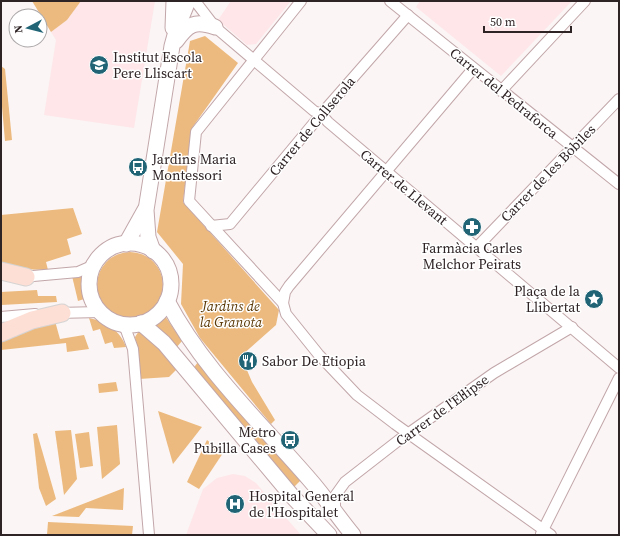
<svg xmlns="http://www.w3.org/2000/svg" width="620" height="536" viewBox="0 0 620 536" font-family="'Source Serif 4',serif">
  <rect width="100%" height="100%" fill="#fbf5f5"/>
  <g fill="#fee6e9">
    <path d="M81,1H155L134,128L44,115L56,40L51,32L67,20Z"/>
    <path d="M231,1H291L256,44L247,45L218,20Z"/>
    <path d="M420,1H572L501,76L416,7Z"/>
    <path d="M233,474L245,476L256,483L301,535H186L203,489L217,478Z"/>
  </g>
  <g fill="#ecba7e">
    <path d="M32,1H81L67,20L51,32Z"/>
    <path d="M205,36L238,63L192,128L183,202L279,310L276,325L241,356L252,382L275,420L271,424L200,338L181,304L183,264L157,232L190,41Z"/>
    <path d="M1,66L5,69L12,140L5,141L1,95Z"/>
    <path d="M73,208L82,234L67,239L71,254L46,262L48,270L19,269L1,266V215Z"/>
    <circle cx="130" cy="285" r="33"/>
    <path d="M82,275L84,299L78,301L72,276Z"/>
    <path d="M37,290L38,296H56L57,302L1,305V292Z"/>
    <path d="M165,316L182,341L175,349L156,325Z"/>
    <path d="M89,318C105,321 121,331 126,347L114,348L112,342L105,344L100,329L93,331Z"/>
    <path d="M55,321L60,339L84,335L89,349L67,352L66,343L1,350V337Z"/>
    <path d="M139,331H143L177,369L169,377L139,379L135,337Z"/>
    <path d="M198,362L301,480L294,487L192,370Z"/>
    <path d="M116,382L118,391L99,393L98,384Z"/>
    <path d="M158,411L202,427L173,464Z"/>
    <path d="M117,425L120,464L102,479L97,427Z"/>
    <path d="M71,430L77,479L64,495L55,431Z"/>
    <path d="M89,432L93,466L80,468L75,434Z"/>
    <path d="M37,433L56,499L46,506L39,488L33,434Z"/>
    <path d="M207,440L223,453L199,489L187,482Z"/>
    <path d="M124,488L123,510L86,508L79,517L52,516Z"/>
    <path d="M48,522L133,526L132,535H47Z"/>
  </g>
  <g fill="none" stroke-linecap="round" stroke-linejoin="round">
    <defs>
      <g id="street">
        <path d="M195,1L215,27L314,111L321,114L328,122L619,368"/>
        <path d="M301,1L196,132L189,201L283,303L286,314L319,355L357,395L395,424L551,535"/>
        <path d="M390,1L619,184"/>
        <path d="M501,91L585,1"/>
        <path d="M211,226L230,224L323,112L408,15"/>
        <path d="M477,247L619,99"/>
        <path d="M22,277L78,272L94,265"/>
        <path d="M283,303L285,292L289,286L473,69"/>
        <path d="M57,313L100,312"/>
        <path d="M1,317L35,314"/>
        <path d="M122,325L126,330L133,349L149,535"/>
        <path d="M335,511V496L345,482L399,440L494,373L572,327"/>
        <path d="M541,534L619,378"/>
      </g>
      <g id="secondary">
        <path d="M173,28L174,1"/>
        <path d="M176,41C188,24 195,20 215,27"/>
        <circle cx="130" cy="284" r="41"/>
        <path d="M126,244L145,210"/>
        <path d="M153,251L148,237L146,210L172,46L177,28L188,1"/>
        <path d="M167,301C202,368 260,422 310,480C325,497 338,517 353,535"/>
        <path d="M141,323L164,343L292,496L329,535"/>
      </g>
      <g id="primary">
        <path d="M1,271L26,277"/>
        <path d="M1,333L32,320L62,313"/>
      </g>
    </defs>
    <use href="#street" stroke="#c2a6a9" stroke-width="12"/>
    <use href="#secondary" stroke="#c2a6a9" stroke-width="17"/>
    <use href="#primary" stroke="#d5d3d3" stroke-width="19"/>
    <use href="#street" stroke="#fff" stroke-width="10"/>
    <use href="#secondary" stroke="#fff" stroke-width="15"/>
    <use href="#primary" stroke="#fddfd5" stroke-width="17"/>
  </g>
  <defs>
    <symbol id="school-disc" viewBox="-11 -11 22 22"><circle r="9.5" fill="#206476" stroke="#fff"/><path d="M0-5L7-2L0 1L-7-2ZM-4 1L0 2.5L4 1V4Q0 6-4 4Z" fill="#fff"/></symbol>
    <symbol id="bus-disc" viewBox="-11 -11 22 22"><circle r="9.5" fill="#206476" stroke="#fff"/><path d="M-5-6H5V4H4V6H2V4H-2V6H-4V4H-5ZM-3.5-4V0h7V-4ZM-3.5 1.2v1.5H-2V1.2ZM2 1.2v1.5H3.5V1.2Z" fill="#fff"/></symbol>
    <symbol id="pharmacy-disc" viewBox="-11 -11 22 22"><circle r="9.5" fill="#206476" stroke="#fff"/><path d="M-2-6h4v4h4v4h-4v4h-4v-4h-4v-4h4Z" fill="#fff"/></symbol>
    <symbol id="sight-disc" viewBox="-11 -11 22 22"><circle r="9.5" fill="#206476" stroke="#fff"/><path d="M0-6L1.8-2.2L6-1.7L2.9 1.2L3.7 5.4L0 3.3L-3.7 5.4L-2.9 1.2L-6-1.7L-1.8-2.2Z" fill="#fff"/></symbol>
    <symbol id="restaurant-disc" viewBox="-11 -11 22 22"><circle r="9.5" fill="#206476" stroke="#fff"/><path d="M-5-6h1v4h1v-4h1v4h1v-4h1v5L-1.5 .5V6h-2V.5L-5-1ZM5-6V6H3V1.5H1.5Q1.5-4 5-6Z" fill="#fff"/></symbol>
    <symbol id="hospital-disc" viewBox="-11 -11 22 22"><circle r="9.5" fill="#206476" stroke="#fff"/><path d="M-5-5h3v3.5h4V-5h3V5h-3V1.5h-4V5h-3Z" fill="#fff"/></symbol>
  </defs>
  <g fill-rule="evenodd">
    <use href="#school-disc" x="88" y="54" width="22" height="22"/>
    <use href="#bus-disc" x="127" y="156" width="22" height="22"/>
    <use href="#pharmacy-disc" x="461" y="216" width="22" height="22"/>
    <use href="#sight-disc" x="583" y="288" width="22" height="22"/>
    <use href="#restaurant-disc" x="237" y="350" width="22" height="22"/>
    <use href="#bus-disc" x="279" y="429" width="22" height="22"/>
    <use href="#hospital-disc" x="224" y="493" width="22" height="22"/>
  </g>
  <g text-anchor="middle" stroke-width="3" stroke-linejoin="round" paint-order="stroke">
    <g font-size="14" fill="#2e2325" stroke="#fff" text-anchor="start">
      <text x="113" y="62">Institut Escola<tspan x="113" dy="16">Pere Lliscart</tspan></text>
      <text x="152" y="164">Jardins Maria<tspan x="152" dy="16">Montessori</tspan></text>
      <text x="472" y="253" text-anchor="middle">Farmàcia Carles<tspan x="472" dy="16">Melchor Peirats</tspan></text>
      <text x="580" y="296" text-anchor="end">Plaça de la<tspan x="580" dy="16">Llibertat</tspan></text>
      <text x="262" y="366">Sabor De Etiopia</text>
      <text x="276" y="437" text-anchor="end">Metro<tspan x="276" dy="16">Pubilla Cases</tspan></text>
      <text x="249" y="501">Hospital General<tspan x="249" dy="16">de l'Hospitalet</tspan></text>
    </g>
    <g font-size="14" fill="#2e2325" stroke="#fff">
      <text transform="translate(504 93) rotate(39)" y="5">Carrer del Pedraforca</text>
      <text transform="translate(312 126) rotate(-50)" y="5">Carrer de Collserola</text>
      <text transform="translate(548 173) rotate(-46)" y="5">Carrer de les Bòbiles</text>
      <text transform="translate(404 187) rotate(40)" y="5">Carrer de Llevant</text>
      <text transform="translate(442 410) rotate(-36)" y="5">Carrer de l'El·lipse</text>
    </g>
    <g font-size="14" font-style="italic" fill="#5b3906" stroke="#fff">
      <text x="231" y="311">Jardins de<tspan x="231" dy="16">la Granota</tspan></text>
    </g>
  </g>
  <rect width="620" height="536" fill="none" stroke="#2e2325" stroke-width="4"/>
  <g transform="translate(28 28) rotate(263)"><circle r="19" fill="#ffffff" stroke="#aba7a8"/>
  <path d="M0-3L7 15L0 10L-7 15Z" fill="#206476"/>
  <text y="-6" font-size="11" font-weight="bold" text-anchor="middle" fill="#2e2325">N</text>
  </g>
  <path d="M484 26v6h87v-6" fill="none" stroke="#2e2325" stroke-width="2"/>
  <text x="490" y="26" font-size="12" fill="#2e2325" stroke="#ffffff" stroke-width="3" paint-order="stroke">50 m</text>
</svg>
